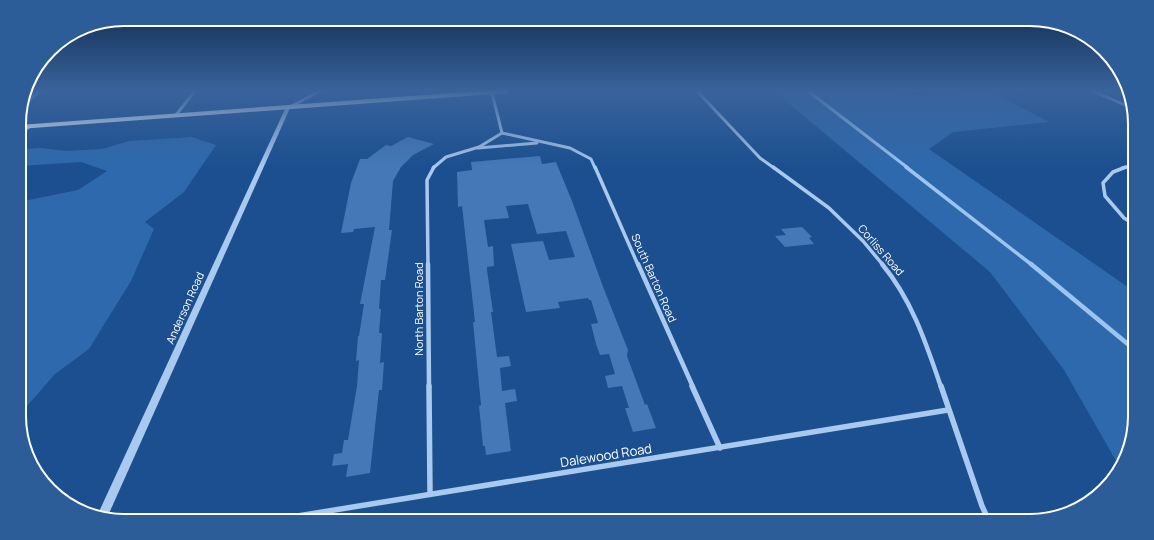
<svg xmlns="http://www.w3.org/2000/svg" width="1154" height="540" viewBox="0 0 1154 540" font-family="Manrope,sans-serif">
  <rect width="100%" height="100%" fill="#1b4f8f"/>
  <g fill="#2e69ad">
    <path d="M774,91H873L917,95L990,91L1049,122L953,132L929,149L1135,292V417L1127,457L1119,466L1064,370L990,272Z"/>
    <path d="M192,137L216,145L184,192L145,222L154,229L131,281L89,349L55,374L20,414L19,202L78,190L107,171L81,162L19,166V151L22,149L41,148L66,151L102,149L129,141Z"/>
  </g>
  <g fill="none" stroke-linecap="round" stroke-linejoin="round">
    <path stroke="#9cc4f0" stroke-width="3" d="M808,91L908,168"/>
    <path stroke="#9cc4f0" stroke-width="3.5" d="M906,167L1032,265"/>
    <path stroke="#9cc4f0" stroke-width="4.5" d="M1031,264L1135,350"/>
  </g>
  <g fill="#4478b7">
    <path d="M408,137L434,144L413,155L401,167L393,181L389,230H392L385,280H381L379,309H381L379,333H382L380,363L384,362L382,390H379L370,473L346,477L348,464L332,466L334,454L342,453L344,440H348L357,386L359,360L356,361L358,336H359L364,304H360L375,227L354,229L353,232L341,233L351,183L360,159H367L386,145L391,146Z"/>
    <path d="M540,156L542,164L556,162L572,201L602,284L628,350L627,356L645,405L647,404L656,428L633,432L625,408H629L622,386L608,388L605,376L615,374L609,354L600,355L596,344L591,324L598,323L591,300H589L588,298L558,302L560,308L526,312L511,244L543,241L549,260L575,257L566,231L537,234L528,204L506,206L509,218L484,220L488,247L493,246L494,266L487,267V270L493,312H491L497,357L509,356L511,366L500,368L502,391L515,389L517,401L505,403L511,451L486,455L485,446H483L479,406L481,405L473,322H475L462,206L458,207L457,172L472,170L471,162Z"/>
    <path d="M802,227L812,237L809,238L814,244L785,247L775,236L786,235L781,229Z"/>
  </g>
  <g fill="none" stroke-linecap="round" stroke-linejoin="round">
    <g stroke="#a9c9ee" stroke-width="3">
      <path d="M697,91L760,158L774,168"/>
      <path d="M1093,91L1134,109"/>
      <path d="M492,93L502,133"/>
      <path d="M22,105L41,91"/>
      <path d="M290,107L320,91"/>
      <path d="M176,115L195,91"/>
      <path d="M502,133L570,148L591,159L595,168"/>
      <path d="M19,135L30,126"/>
      <path d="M478,148L537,143"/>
      <path d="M433,168L446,157L479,147L502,133"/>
      <path d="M1122,168L1134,166"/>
    </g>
    <g stroke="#a9c9ee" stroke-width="3.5">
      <path d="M595,167L638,265"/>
      <path d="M773,167L829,208L863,241L883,265"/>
      <path d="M1126,167L1113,172L1103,183L1105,196L1124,218L1134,224"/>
      <path d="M428,265L427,180L434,167"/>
    </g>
    <g stroke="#a9c9ee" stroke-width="4.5">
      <path d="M428,264L429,387"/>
      <path d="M638,264L693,387"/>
      <path d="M882,264C912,300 926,343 941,387"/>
    </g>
    <g stroke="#a9c9ee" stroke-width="5.5">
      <path d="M429,386L430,493"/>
      <path d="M692,386L720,448"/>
      <path d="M941,386L982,506L989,521"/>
      <path d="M267,521L948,410"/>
    </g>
    <path fill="#a9c9ee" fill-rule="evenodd" d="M286,107L290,108L107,518L97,516Z"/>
    <path fill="#f0f6ff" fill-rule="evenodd" d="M478,91H510L507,93L19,129V125Z"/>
  </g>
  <linearGradient id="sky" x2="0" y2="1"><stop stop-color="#0f2b4f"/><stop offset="0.54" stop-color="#39639b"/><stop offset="1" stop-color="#39639b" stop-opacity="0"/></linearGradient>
  <rect width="1154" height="167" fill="url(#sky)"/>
  <g text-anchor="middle" stroke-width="3" stroke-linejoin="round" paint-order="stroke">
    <g font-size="11" fill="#fff" stroke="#1b4f8f">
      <text transform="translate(881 250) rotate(49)" y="4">Corliss Road</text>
      <text transform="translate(654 278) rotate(66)" y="4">South Barton Road</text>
      <text transform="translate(185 308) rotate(-66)" y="4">Anderson Road</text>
      <text transform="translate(419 309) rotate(-90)" y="4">North Barton Road</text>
    </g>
    <g font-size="13" fill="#fff" stroke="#1b4f8f">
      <text transform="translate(606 455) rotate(-9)" y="5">Dalewood Road</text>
    </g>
  </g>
  <path d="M0 0H1154V540H0ZM124 26H1030A98 98 0 0 1 1128 124V416A98 98 0 0 1 1030 514H124A98 98 0 0 1 26 416V124A98 98 0 0 1 124 26Z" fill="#2d5d98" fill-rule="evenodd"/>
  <path fill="none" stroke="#fff" stroke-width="2" d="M124 26H1030A98 98 0 0 1 1128 124V416A98 98 0 0 1 1030 514H124A98 98 0 0 1 26 416V124A98 98 0 0 1 124 26Z"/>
</svg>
